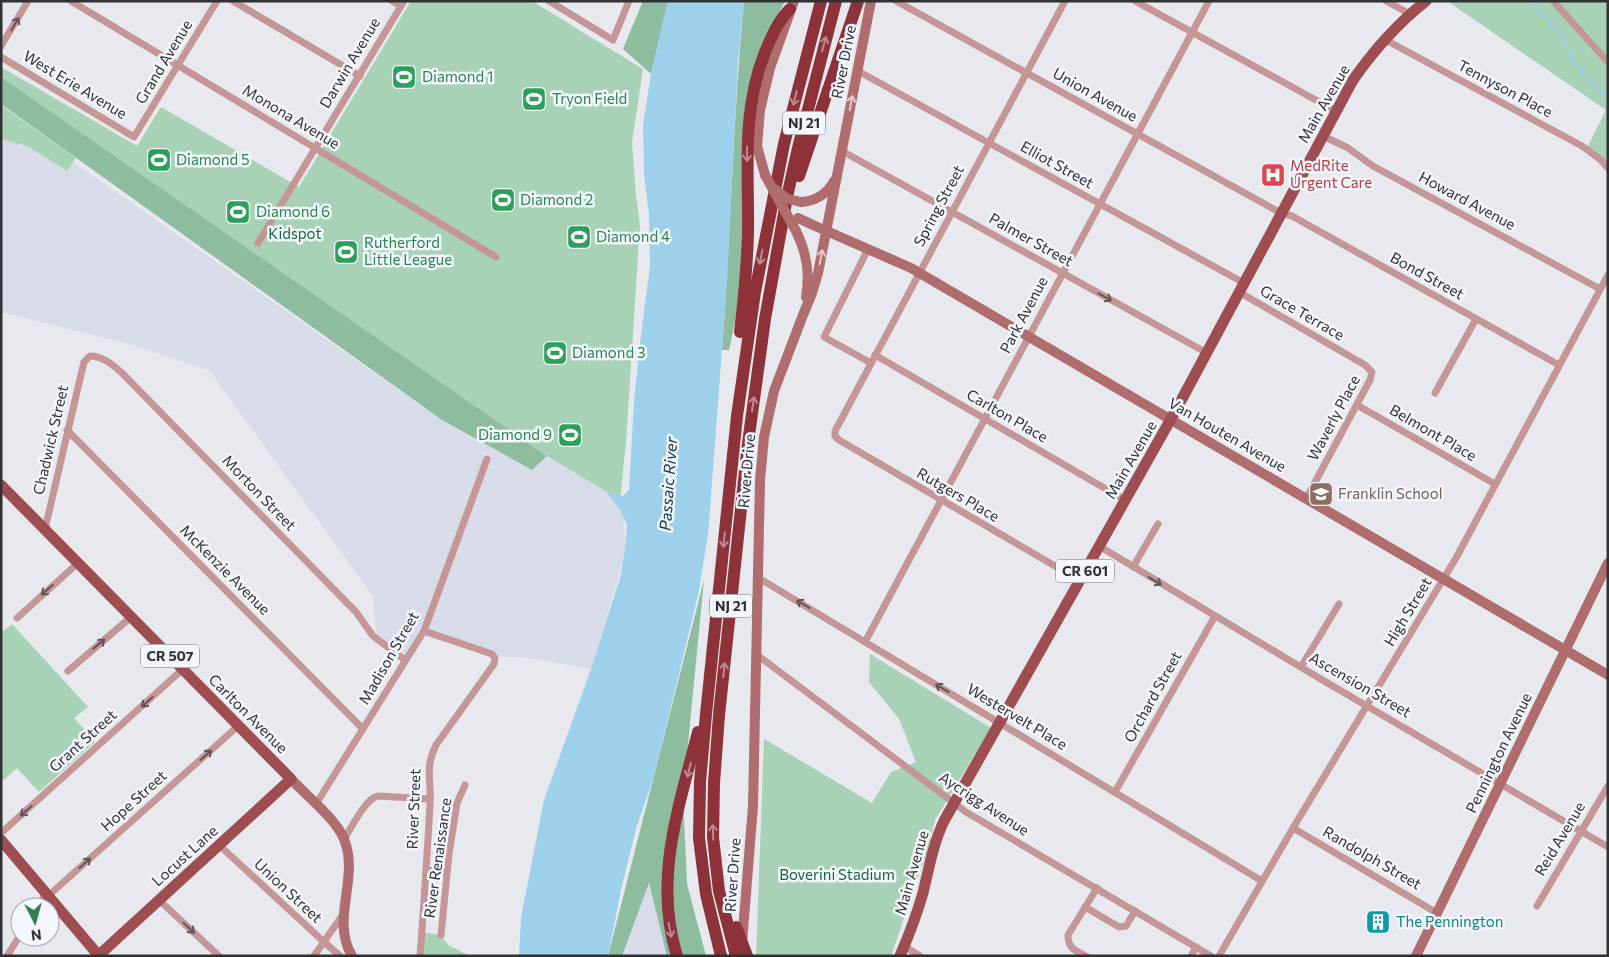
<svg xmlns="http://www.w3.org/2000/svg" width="1609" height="957" viewBox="0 0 1609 957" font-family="Commissioner,sans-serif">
  <rect width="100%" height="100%" fill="#e7e9ef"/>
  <g fill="#d8dce9">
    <path d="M1,139L27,146L66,171L73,162L442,420L532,470L547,456L620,500L627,548L591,669L527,658L495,656L419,635L403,662L377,642L373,596L209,370L137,346L1,312Z"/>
    <path d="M649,882L667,956H622Z"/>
  </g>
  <g fill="#a8d2b6">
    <path d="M411,1H532L643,69L632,142L636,196L640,224L626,443L620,500L547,456L1,77V67L137,146L161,107L299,187Z"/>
    <path d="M1452,1H1608V173L1586,150L1606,110L1450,3Z"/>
    <path d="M1,105L76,158L67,171L27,146L1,139Z"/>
    <path d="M12,624L88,707L74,718L95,742L39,792L17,768L4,780L1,777V633Z"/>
    <path d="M870,654L991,728L935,820L927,852L891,956H756L764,739L872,803L891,772L916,762L899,719L869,682Z"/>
    <path d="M422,932L441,935L448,945L470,956H420Z"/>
  </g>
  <g fill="#8ebc9e">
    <path d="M643,1H668L651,74L623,49Z"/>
    <path d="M744,1H785L767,36L743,242L739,302L729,350H722C731,234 733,117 744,1Z"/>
    <path d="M1,77L547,456L532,470L442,420L1,104Z"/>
    <path d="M704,580L683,795L687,884L706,956H667L649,883L622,956H608Z"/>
  </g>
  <path fill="#9dd0ea" d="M668,1H744L738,62L727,283L708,535L698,595L654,776L636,829L621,890L608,956H519L521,918L544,800L591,669L621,575L626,541L627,525L620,510L606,491L623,496L629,490L634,401L641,335L650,266L649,215L644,174L643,126L651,74Z"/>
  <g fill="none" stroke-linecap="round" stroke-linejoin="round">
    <path stroke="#9dd0ea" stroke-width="2" d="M1529,1L1565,39L1570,57L1601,94L1608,96"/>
    <g stroke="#c49695" stroke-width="7">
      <path d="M71,1L496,257"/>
      <path d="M233,1L360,76"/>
      <path d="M392,1L401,6"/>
      <path d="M549,1L613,40L629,1"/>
      <path d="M896,1L1281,213L1292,216L1559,365"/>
      <path d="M1065,1L835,431V436L839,440L1079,580"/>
      <path d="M1135,1L1336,111"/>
      <path d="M1386,1L1410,14"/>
      <path d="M1553,1L1608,62"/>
      <path d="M1384,39L1582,146L1601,160L1608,168"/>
      <path d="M1,46L28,1"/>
      <path d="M1,57L134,137L217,1"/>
      <path d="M858,71L1244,283"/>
      <path d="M1323,136L1348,148L1373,166L1600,289"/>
      <path d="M842,151L1207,353"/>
      <path d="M258,243L404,1"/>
      <path d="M868,249L824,337L871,363"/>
      <path d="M1239,292L1365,365L1372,372L1370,380L1306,499"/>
      <path d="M875,355L1125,500"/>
      <path d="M1435,393L1476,319"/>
      <path d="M1357,405L1495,484"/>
      <path d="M67,430L363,729"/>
      <path d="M45,529L84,362L90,356C104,356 114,366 123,374L356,612L373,636L405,660"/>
      <path d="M1099,546L1319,678L1608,847"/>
      <path d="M1133,567L1158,524"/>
      <path d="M757,577L1262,881"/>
      <path d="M17,618L78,563"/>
      <path d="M865,642L1209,1"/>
      <path d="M756,654L966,812L1211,956"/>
      <path d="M1301,667L1339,604"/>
      <path d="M68,671L131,617"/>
      <path d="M1115,792L1215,616"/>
      <path d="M316,804L424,631L487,459"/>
      <path d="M1293,828L1437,913"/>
      <path d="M1,833L183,669"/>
      <path d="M344,839C352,827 365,799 378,796L430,799"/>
      <path d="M219,845L324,942L340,956"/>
      <path d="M426,870L447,872"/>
      <path d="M48,896L238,726"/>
      <path d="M159,900L219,956"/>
      <path d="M1537,906L1608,786"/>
      <path d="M38,907L46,893"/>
      <path d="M1085,907L1119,927L1126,926L1135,911"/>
      <path d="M441,935L449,854L457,803L465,785"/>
      <path d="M904,946L920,956"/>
      <path d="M7,956L20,935"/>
      <path d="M314,956L344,913"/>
      <path d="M420,956C424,906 427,856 430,805C432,781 424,770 436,745L494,664L495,658L492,654L424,631"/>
      <path d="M1086,956C1075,950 1068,949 1068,935L1097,888"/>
      <path d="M1191,956L1196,947"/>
      <path d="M1219,956L1293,828L1456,558L1608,275"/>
    </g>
    <g stroke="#af6d6d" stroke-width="10">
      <path d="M765,175L757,146L760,110L770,68L794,1"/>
      <path d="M801,202C817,201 827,194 834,181"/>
      <path d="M798,218L813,225L911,268L1608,675"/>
      <path d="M796,231C807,253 810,273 806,297"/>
      <path d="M291,779C306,795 336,819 344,839C360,878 330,919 352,956"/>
      <path d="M742,943L753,806L760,480L764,437L774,391L803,315L812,293L818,273L871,1"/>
      <path d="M1416,956L1608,563"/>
    </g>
    <g stroke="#9e4e51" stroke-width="11">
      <path d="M1,485L291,779L98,956"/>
      <path d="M1,840L99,956"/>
      <path d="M900,956C909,935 917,914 923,893C929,868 933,844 944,821L1176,410L1353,80C1374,50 1397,24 1426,1"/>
    </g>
    <g stroke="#8e3239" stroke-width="12">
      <path d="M799,176L858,1"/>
      <path d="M740,332C744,299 747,266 748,233C749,169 741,114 765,52C772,36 778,21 790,9"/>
      <path d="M677,956C653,879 679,807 698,732"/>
      <path d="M721,956L706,894L699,838L700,782L706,714L737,416L755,292L784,144L821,1"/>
      <path d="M736,956L719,891L713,837L714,783L719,715L748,443L765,319L787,197L798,148L836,1"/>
    </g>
    <g stroke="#af6d6d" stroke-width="10">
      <path d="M765,175L796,231"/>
      <path d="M776,190L788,199L801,202"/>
    </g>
    <path stroke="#8e3239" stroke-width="12" d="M736,927L747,956"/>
  </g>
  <defs><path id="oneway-shaft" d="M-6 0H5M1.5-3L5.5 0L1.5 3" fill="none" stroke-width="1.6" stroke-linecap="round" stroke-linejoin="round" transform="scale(1.25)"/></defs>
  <g stroke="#645455">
    <use href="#oneway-shaft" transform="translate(15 24) rotate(-59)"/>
    <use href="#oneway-shaft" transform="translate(1105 297) rotate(29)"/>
    <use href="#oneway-shaft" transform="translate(1155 581) rotate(31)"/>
    <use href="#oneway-shaft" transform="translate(47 590) rotate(139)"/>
    <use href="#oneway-shaft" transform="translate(803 604) rotate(-149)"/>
    <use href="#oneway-shaft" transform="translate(99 644) rotate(-40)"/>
    <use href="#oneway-shaft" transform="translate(942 688) rotate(-149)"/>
    <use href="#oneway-shaft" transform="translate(147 702) rotate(138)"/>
    <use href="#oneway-shaft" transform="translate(206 755) rotate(-42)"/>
    <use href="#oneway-shaft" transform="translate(26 811) rotate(138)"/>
    <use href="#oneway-shaft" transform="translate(85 863) rotate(-42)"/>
    <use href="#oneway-shaft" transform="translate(189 928) rotate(43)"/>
  </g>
  <g stroke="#bc8a91">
    <use href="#oneway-shaft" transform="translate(824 44) rotate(-75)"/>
    <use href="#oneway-shaft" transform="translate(795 98) rotate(104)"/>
    <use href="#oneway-shaft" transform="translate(747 154) rotate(90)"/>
    <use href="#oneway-shaft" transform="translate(761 257) rotate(101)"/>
    <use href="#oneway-shaft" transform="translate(753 404) rotate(-82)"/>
    <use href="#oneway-shaft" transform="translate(724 540) rotate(96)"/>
    <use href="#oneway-shaft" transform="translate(724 670) rotate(-84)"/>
    <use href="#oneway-shaft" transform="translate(689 770) rotate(104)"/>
    <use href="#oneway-shaft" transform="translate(713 832) rotate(-92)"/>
    <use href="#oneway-shaft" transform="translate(670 930) rotate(79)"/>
  </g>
  <g stroke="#dfcdd2">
    <use href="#oneway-shaft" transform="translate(851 103) rotate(-79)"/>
    <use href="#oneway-shaft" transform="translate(821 257) rotate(-79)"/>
  </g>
  <defs>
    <symbol id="stadium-square" viewBox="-11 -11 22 22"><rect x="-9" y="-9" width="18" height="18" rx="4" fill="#2e9e5b" stroke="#f4f6fd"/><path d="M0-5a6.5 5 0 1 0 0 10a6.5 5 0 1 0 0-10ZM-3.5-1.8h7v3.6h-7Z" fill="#fff"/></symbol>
    <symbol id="hospital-square" viewBox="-11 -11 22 22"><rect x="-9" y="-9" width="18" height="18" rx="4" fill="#e0444e" stroke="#f4f6fd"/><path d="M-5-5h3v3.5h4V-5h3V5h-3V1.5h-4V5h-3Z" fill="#fff"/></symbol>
    <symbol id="school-square" viewBox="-11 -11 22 22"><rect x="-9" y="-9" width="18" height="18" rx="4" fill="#8d6e63" stroke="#f4f6fd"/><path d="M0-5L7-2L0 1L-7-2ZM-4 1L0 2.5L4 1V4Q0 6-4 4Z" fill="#fff"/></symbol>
    <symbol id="building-square" viewBox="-11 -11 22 22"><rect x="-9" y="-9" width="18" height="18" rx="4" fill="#0f9aa8" stroke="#f4f6fd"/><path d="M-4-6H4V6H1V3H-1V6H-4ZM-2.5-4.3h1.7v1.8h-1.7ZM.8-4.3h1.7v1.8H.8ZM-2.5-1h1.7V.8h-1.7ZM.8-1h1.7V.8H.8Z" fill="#fff"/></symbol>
  </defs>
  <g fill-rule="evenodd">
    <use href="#stadium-square" x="390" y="63" width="28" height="28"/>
    <use href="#stadium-square" x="520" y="85" width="28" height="28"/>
    <use href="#stadium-square" x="145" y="146" width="28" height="28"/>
    <use href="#hospital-square" x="1259" y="161" width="28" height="28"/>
    <use href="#stadium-square" x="489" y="186" width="28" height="28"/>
    <use href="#stadium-square" x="224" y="198" width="28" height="28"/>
    <use href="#stadium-square" x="565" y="223" width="28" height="28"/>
    <use href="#stadium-square" x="332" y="238" width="28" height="28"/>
    <use href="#stadium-square" x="541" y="339" width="28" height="28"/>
    <use href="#stadium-square" x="556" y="421" width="28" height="28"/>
    <use href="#school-square" x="1307" y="480" width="28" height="28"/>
    <use href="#building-square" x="1364" y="908" width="28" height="28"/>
  </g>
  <g text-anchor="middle" stroke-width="5" stroke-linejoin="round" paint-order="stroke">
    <g fill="#f4f6fd" stroke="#6b6c70" stroke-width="1">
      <rect x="783" y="111.5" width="42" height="23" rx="4"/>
      <rect x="1056" y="559.5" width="58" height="23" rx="4"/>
      <rect x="710" y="594.5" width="42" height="23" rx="4"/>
      <rect x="141" y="644.5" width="58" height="23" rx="4"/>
    </g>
    <g font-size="14" font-weight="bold" fill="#303133">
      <text x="804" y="128">NJ 21</text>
      <text x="1085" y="576">CR 601</text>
      <text x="731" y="611">NJ 21</text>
      <text x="170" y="661">CR 507</text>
    </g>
    <g font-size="15" fill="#303133" stroke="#f4f6fd">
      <text transform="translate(164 62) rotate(-59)" y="5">Grand Avenue</text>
      <text transform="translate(844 62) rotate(-79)" y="5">River Drive</text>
      <text transform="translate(350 63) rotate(-59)" y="5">Darwin Avenue</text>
      <text transform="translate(75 85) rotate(31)" y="5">West Erie Avenue</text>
      <text transform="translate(1505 89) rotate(28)" y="5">Tennyson Place</text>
      <text transform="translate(1095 95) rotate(29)" y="5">Union Avenue</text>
      <text transform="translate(1324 104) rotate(-60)" y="5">Main Avenue</text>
      <text transform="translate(291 117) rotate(31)" y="5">Monona Avenue</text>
      <text transform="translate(1057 165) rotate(29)" y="5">Elliot Street</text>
      <text transform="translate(1467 201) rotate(28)" y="5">Howard Avenue</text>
      <text transform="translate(939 206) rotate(-62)" y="5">Spring Street</text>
      <text transform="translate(1031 240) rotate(29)" y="5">Palmer Street</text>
      <text transform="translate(1427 276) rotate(29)" y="5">Bond Street</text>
      <text transform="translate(1302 313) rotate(30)" y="5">Grace Terrace</text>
      <text transform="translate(1024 315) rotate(-62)" y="5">Park Avenue</text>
      <text transform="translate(1007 416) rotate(30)" y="5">Carlton Place</text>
      <text transform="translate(1334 418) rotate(-62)" y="5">Waverly Place</text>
      <text transform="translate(1433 433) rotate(30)" y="5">Belmont Place</text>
      <text transform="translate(1227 435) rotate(30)" y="5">Van Houten Avenue</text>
      <text transform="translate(51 440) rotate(-77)" y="5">Chadwick Street</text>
      <text transform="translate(1131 460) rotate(-60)" y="5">Main Avenue</text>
      <text transform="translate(747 471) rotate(-85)" y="5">River Drive</text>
      <text transform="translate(259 493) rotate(46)" y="5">Morton Street</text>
      <text transform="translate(958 495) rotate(30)" y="5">Rutgers Place</text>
      <text transform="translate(225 570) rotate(45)" y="5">McKenzie Avenue</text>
      <text transform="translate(1408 612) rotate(-59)" y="5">High Street</text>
      <text transform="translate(389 658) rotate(-60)" y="5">Madison Street</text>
      <text transform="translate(1360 685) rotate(30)" y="5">Ascension Street</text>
      <text transform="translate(1153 697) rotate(-61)" y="5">Orchard Street</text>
      <text transform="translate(248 714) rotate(45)" y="5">Carlton Avenue</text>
      <text transform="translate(1017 717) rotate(31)" y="5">Westervelt Place</text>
      <text transform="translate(83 741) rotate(-42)" y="5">Grant Street</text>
      <text transform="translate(1499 753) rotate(-64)" y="5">Pennington Avenue</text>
      <text transform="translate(134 801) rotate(-42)" y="5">Hope Street</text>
      <text transform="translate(984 804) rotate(33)" y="5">Aycrigg Avenue</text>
      <text transform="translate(414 809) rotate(-88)" y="5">River Street</text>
      <text transform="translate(1560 839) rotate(-59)" y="5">Reid Avenue</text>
      <text transform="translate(185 856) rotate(-42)" y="5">Locust Lane</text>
      <text transform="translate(438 858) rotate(-82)" y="5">River Renaissance</text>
      <text transform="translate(1372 858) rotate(30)" y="5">Randolph Street</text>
      <text transform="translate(912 873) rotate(-74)" y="5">Main Avenue</text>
      <text transform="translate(733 875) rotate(-86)" y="5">River Drive</text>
      <text transform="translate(288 891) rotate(43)" y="5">Union Street</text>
    </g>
    <g font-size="15" fill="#27864d" stroke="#f4f6fd" text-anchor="start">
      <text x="422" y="82">Diamond 1</text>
      <text x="552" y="104">Tryon Field</text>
      <text x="176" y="165">Diamond 5</text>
      <text x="520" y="205">Diamond 2</text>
      <text x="256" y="217">Diamond 6</text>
      <text x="596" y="242">Diamond 4</text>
      <text x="364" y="248">Rutherford<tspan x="364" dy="17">Little League</tspan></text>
      <text x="572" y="358">Diamond 3</text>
      <text x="552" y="440" text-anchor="end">Diamond 9</text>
    </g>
    <g font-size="15" fill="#be3a42" stroke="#f4f6fd" text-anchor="start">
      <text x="1290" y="171">MedRite<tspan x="1290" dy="17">Urgent Care</tspan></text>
    </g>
    <g font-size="15" fill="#1b643e" stroke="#f4f6fd">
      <text x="295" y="239">Kidspot</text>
      <text x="837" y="880">Boverini Stadium</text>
    </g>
    <g font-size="15" fill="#785e54" stroke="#f4f6fd" text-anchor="start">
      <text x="1338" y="499">Franklin School</text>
    </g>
    <g font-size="15" fill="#0d838f" stroke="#f4f6fd" text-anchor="start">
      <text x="1396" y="927">The Pennington</text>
    </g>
    <g font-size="16" font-style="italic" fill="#093749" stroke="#f4f6fd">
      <text transform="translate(668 484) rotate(-86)" y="6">Passaic River</text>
    </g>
  </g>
  <rect width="1609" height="957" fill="none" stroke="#303133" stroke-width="5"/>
  <g transform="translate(35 922) rotate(174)"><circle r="24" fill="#f4f6fd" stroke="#a6a7ac"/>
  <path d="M0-4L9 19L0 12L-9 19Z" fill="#308151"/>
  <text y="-8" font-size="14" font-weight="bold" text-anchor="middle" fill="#303133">N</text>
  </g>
</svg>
